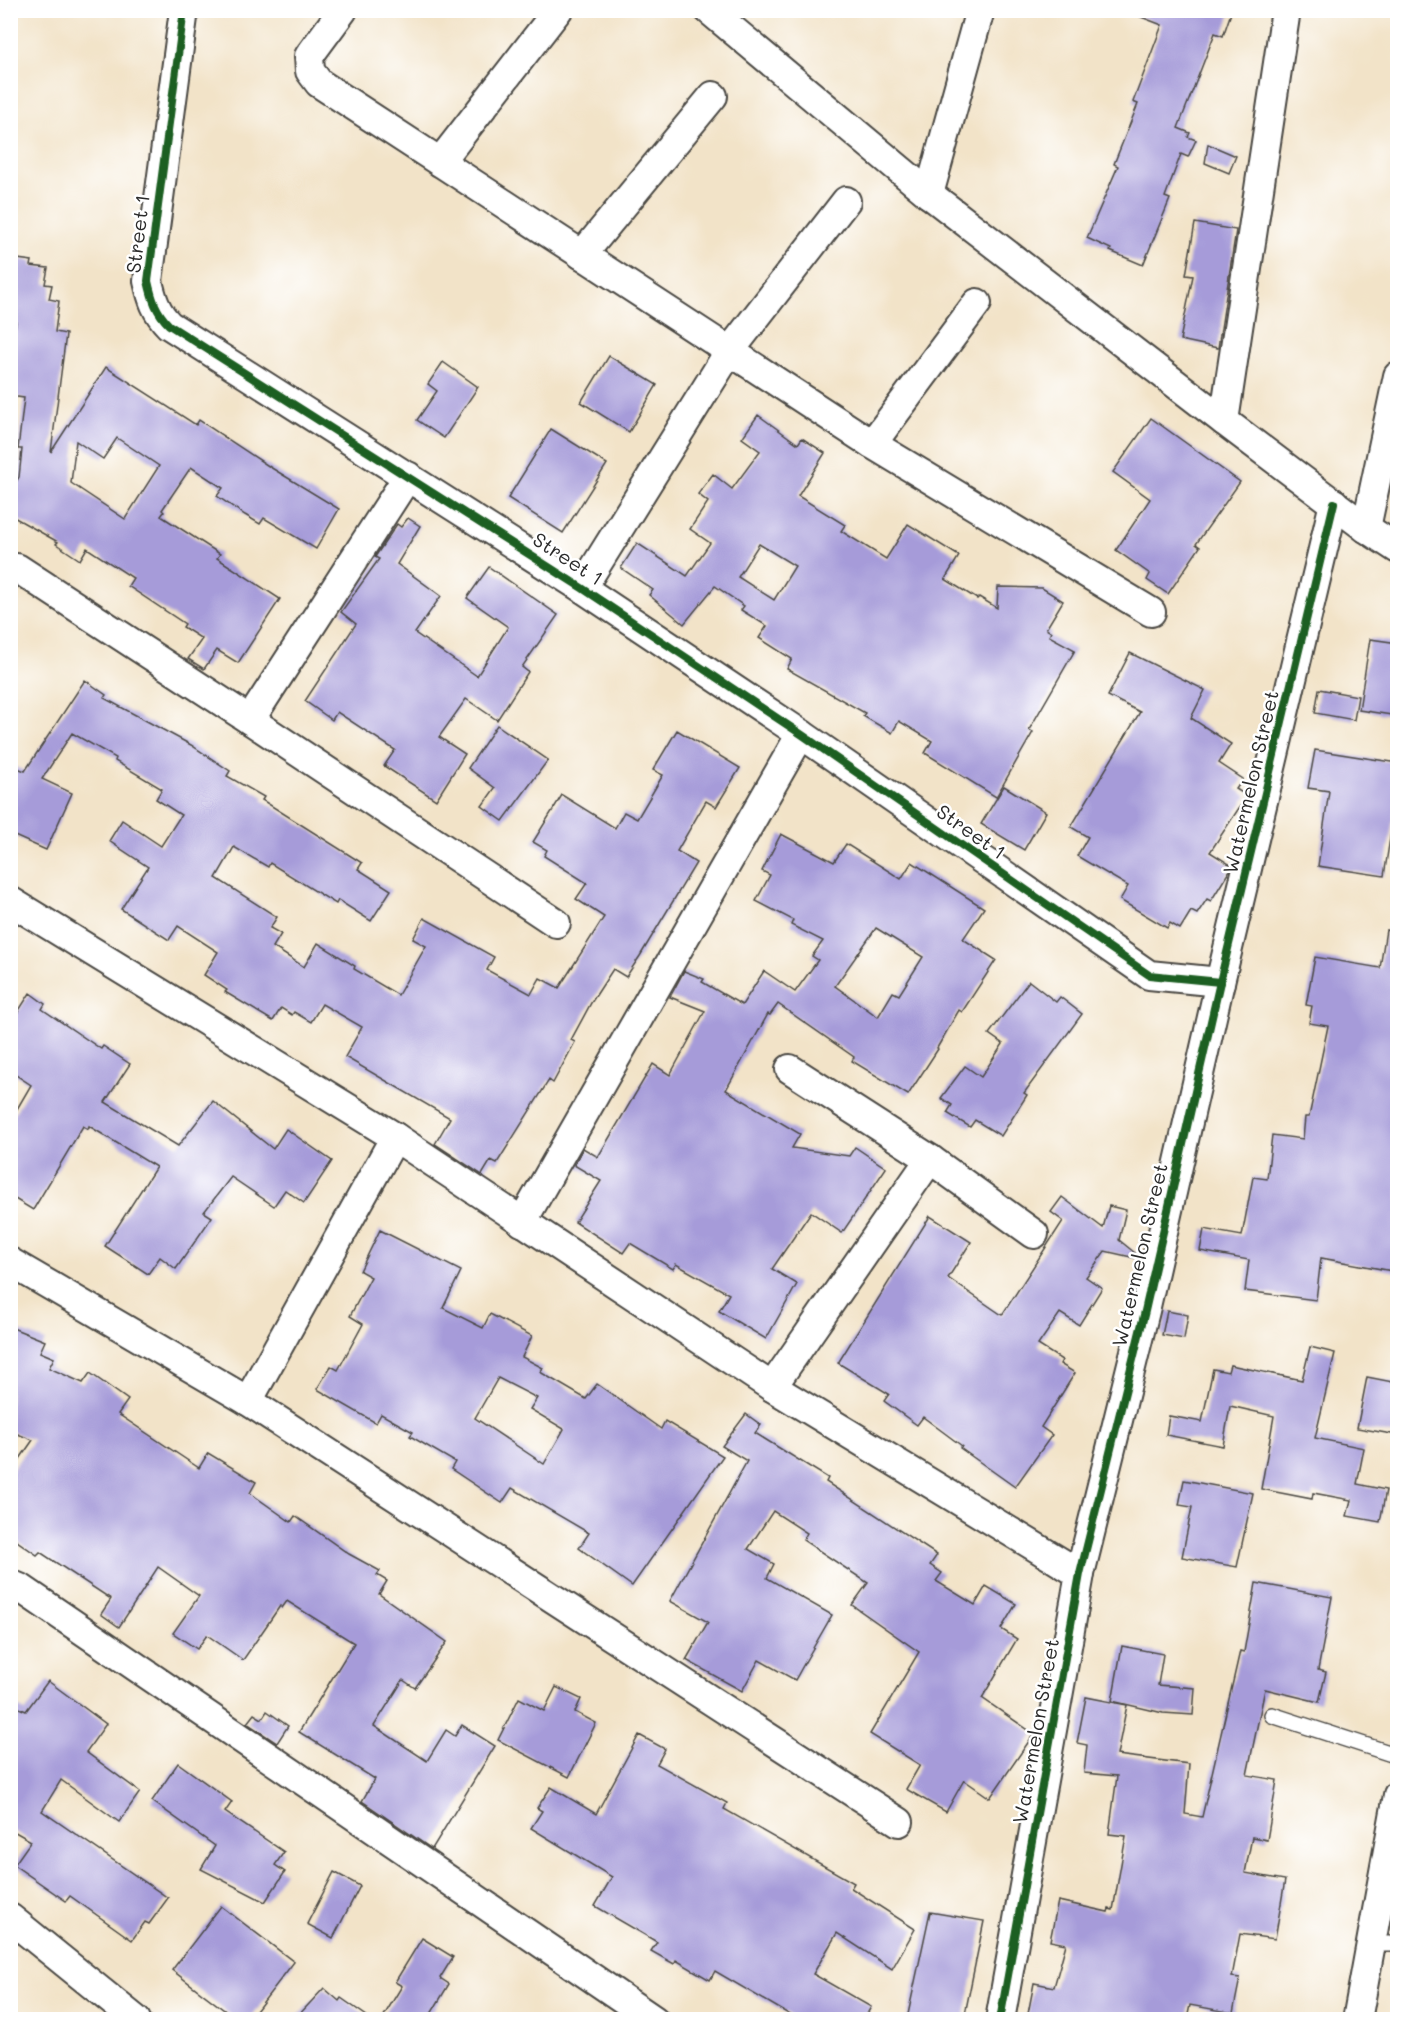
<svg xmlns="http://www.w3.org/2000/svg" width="1408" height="2030" viewBox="0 0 1408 2030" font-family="Mali,sans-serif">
  <rect width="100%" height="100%" fill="#fff"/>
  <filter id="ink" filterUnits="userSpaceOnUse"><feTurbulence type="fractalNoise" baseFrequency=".0167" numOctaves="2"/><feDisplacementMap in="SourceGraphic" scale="12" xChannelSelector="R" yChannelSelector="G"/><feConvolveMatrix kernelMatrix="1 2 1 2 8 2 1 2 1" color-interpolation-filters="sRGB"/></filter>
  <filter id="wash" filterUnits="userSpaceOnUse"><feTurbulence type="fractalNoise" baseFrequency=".008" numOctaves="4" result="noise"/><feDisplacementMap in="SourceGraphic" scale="24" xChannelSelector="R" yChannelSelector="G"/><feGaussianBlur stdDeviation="1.35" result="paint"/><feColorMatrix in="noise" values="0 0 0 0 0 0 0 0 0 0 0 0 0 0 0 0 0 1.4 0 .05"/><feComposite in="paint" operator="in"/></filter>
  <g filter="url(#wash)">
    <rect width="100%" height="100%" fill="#f2e3c8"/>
    <g id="blocks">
      <g fill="#a69bd9" fill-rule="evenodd">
        <path d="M1128,10H1232L1223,36L1215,33L1178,128L1190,133L1188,137L1196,140L1188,157L1181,154L1165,197L1170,199L1143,265L1110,251L1111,249L1087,238L1118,166L1114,164L1138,104L1133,102L1162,25L1128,12Z"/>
        <path d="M1208,144L1236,156L1229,173L1205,163Z"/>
        <path d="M1195,223L1236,230L1218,348L1180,340L1193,276L1186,275Z"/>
        <path d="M10,258L32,261L31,266L48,268L45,284L52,285L49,299L59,301L55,332L66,334L51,452L106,367L196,425L199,420L270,467L339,509L316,549L264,518L260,524L245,515L217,496L223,488L191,467L162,510L164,512L161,516L220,554L217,558L280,599L238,663L217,650L204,669L188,659L202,639L183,627L185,624L128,586L133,578L87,548L80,560L56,544L58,542L10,515V492L19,477L22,449H18L24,398L10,396V364L16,322L10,321ZM117,438L159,466L125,519L71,483L76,441L103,459Z"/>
        <path d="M609,356L657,385L629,432L581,402Z"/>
        <path d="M443,362L478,387L444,438L417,420L437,391L428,384Z"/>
        <path d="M758,415L798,444L802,438L825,453L798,496L845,525L841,531L886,559L908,524L959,556L945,579L977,599L979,597L997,608L998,587L1042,588L1063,601L1046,629L1051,632L1049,636L1075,650L1029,730L1033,732L996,797L925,753L932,741L899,721L892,733L863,716L865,713L787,669L792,659L759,638L767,626L741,610L744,606L715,586L684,624L649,595L653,590L621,568L637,543L687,576L710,543L690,529L708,502L698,494L713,474L732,489L760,451L742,438ZM759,544L795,566L774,600L738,577Z"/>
        <path d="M1151,418L1240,482L1196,544L1200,547L1168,594L1147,580L1150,574L1116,550L1150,499L1113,472Z"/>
        <path d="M551,429L607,464L563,533L508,498Z"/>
        <path d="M408,518L420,526L397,564L441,596L415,633L477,676L508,627L467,598L489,567L558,615L522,667L528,672L497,720L466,699L439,737L465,754L436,800L384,766L395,750L337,712L332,720L305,701L356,624L341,612L379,559L375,557L397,524L401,527Z"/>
        <path d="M1370,639L1398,643V716L1359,710Z"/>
        <path d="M1130,653L1205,690L1191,718L1231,744L1219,763L1243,779L1236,789L1247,796L1210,852L1231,865L1230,870L1211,901L1207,899L1197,914L1191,911L1180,929L1170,923L1167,928L1120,900L1128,886L1077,856L1088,837L1071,827L1140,712L1108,696Z"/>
        <path d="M85,680L106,695L104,698L191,745L230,771L227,776L264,797L262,800L362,863L358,869L391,890L371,921L338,900L336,904L270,863L268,867L234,847L216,878L277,917L270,928L281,934L273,947L304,967L318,943L355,966L354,969L398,995L426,946L413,939L424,918L494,957L487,970L531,994L540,978L559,988L604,917L576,899L587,883L544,856L547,850L533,842L562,795L615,828L624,812L637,819L663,775L653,770L677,730L740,768L716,807L706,801L677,851L696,863L640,956L626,977L613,969L591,1003L571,1040L575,1042L553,1083L549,1080L497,1163L491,1160L482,1175L435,1144L450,1118L345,1057L362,1027L322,1004L311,1022L294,1012L292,1015L281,1008L273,1021L225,992L227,990L204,975L218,952L178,926L169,940L121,909L148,867L109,841L122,820L161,846L181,815L156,799L162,789L115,761L116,758L72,733L42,779L72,793L46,850L10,834V765L25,771Z"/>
        <path d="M1319,689L1358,696L1354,720L1315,713Z"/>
        <path d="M497,725L548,760L503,821L482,806L495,788L468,768Z"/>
        <path d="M1315,750L1398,763V788L1384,876L1318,866L1329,791L1308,788Z"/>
        <path d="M1004,786L1046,812L1024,850L981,824Z"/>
        <path d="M781,834L834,862L846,844L901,879L912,862L984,908L963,939L996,960L962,1012L959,1010L937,1048L938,1049L908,1095L852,1061L854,1057L778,1004L770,1015L768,1014L726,1090L800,1134L792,1148L849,1156L855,1147L886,1168L842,1233L811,1212L772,1269L797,1284L766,1339L719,1311L729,1294L676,1264L673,1269L630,1243L623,1253L575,1222L601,1181L574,1165L583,1148L598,1157L653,1064L670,1075L705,1011L670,997L684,971L704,979L702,982L742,1005L764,971L795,992L818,960L812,956L823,941L791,925L793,920L756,901L770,875L762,871ZM876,928L923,957L899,995L893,992L878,1017L835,986Z"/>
        <path d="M1386,930L1398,931V1272L1321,1258L1316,1300L1245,1291L1249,1260L1200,1251L1204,1229L1242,1236L1253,1177L1267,1179L1272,1135L1303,1139L1305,1117H1309L1328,1026L1309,1023L1312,1006L1306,1005L1315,957L1380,968Z"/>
        <path d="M1029,981L1056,1002L1060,997L1082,1014L1024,1093L1027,1095L1001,1136L975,1120L970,1127L947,1113L952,1105L941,1098L965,1066L981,1077L1003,1044L989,1034Z"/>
        <path d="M30,993L45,1004L42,1009L101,1049L103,1046L130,1064L105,1102L178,1146L213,1101L273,1149L286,1129L332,1161L304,1203L285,1190L274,1206L231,1177L204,1212L212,1217L176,1269L160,1257L148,1274L105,1246L156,1167L89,1126L88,1129L83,1126L33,1210L10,1196V1121L31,1085L10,1071V1006L18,1012Z"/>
        <path d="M1062,1197L1103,1228L1109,1206L1126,1210L1119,1240L1140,1257V1259L1105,1251L1086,1277L1102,1288L1079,1325L1060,1313L1038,1345L1062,1360L1060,1364L1075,1373L1041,1427L1052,1435L1015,1487L960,1448L962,1446L923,1417L917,1425L884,1401L889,1394L838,1363L930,1216L971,1242L948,1278L1002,1315L1063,1221L1051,1212Z"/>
        <path d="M380,1230L461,1271L443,1308L483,1328L490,1314L532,1336L522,1357L543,1368L540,1372L586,1399L597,1384L661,1429L665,1421L723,1456L632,1586L579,1548L589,1533L512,1488L502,1503L451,1469L455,1462L410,1436L413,1432L381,1414L376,1423L317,1389L331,1366L338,1370L363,1324L350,1316L371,1277L360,1271ZM498,1378L537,1398L530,1409L564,1429L544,1464L475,1418Z"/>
        <path d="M1167,1311L1188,1315L1184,1339L1162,1335Z"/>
        <path d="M10,1327L45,1341L40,1352L54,1358L49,1368L83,1383L90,1373L128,1400L118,1414L199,1468L208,1453L256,1482L250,1493L291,1522L295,1516L349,1554L380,1571L377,1575L387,1581L379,1594L447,1642L415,1688L403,1680L374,1726L427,1761L446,1730L455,1736L462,1725L495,1746L432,1849L362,1801L375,1779L299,1732L354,1643L287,1601L282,1608L280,1606L243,1660L207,1635L197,1649L173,1633L199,1596L158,1567L119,1627L101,1614L111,1599L40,1552L37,1555L10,1536V1473L33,1440L10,1431Z"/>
        <path d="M1310,1347L1335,1353L1315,1438L1364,1448L1357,1484L1386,1490L1380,1522L1347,1516L1351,1500L1313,1493L1312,1499L1261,1489L1274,1416L1230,1406L1223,1446L1166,1435L1169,1416L1202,1422L1213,1369L1228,1372L1230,1365L1302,1380Z"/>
        <path d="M1367,1377L1398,1383V1435L1357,1428Z"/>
        <path d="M746,1414L761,1425L755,1433L828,1478L826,1482L937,1555L930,1565L942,1573L936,1581L975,1605L986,1586L1016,1604L1001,1629L1017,1639L982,1698L1034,1734L990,1798L964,1780L946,1812L906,1789L920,1765L870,1734L919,1652L852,1605L868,1583L803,1540L807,1533L773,1511L748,1549L774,1564L767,1578L832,1615L805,1662L795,1680L759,1660L742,1691L686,1660L708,1622L670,1601L747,1461L722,1446Z"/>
        <path d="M1184,1480L1253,1493L1237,1567L1182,1557L1192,1507L1179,1505Z"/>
        <path d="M1256,1583L1332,1597L1318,1670L1326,1672L1319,1702L1265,1689L1247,1775L1277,1780L1267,1840L1252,1837L1245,1873L1285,1880L1275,1939L1240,1934L1232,1977L1240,1978L1233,2013L1190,2005L1187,2019H1027L1034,1983L1054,1987L1066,1944L1050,1941L1058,1901L1108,1912L1109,1909L1113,1910L1126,1836L1109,1834L1117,1776L1084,1773L1087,1745L1077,1743L1086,1697L1127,1705L1117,1755L1189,1764L1185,1814L1202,1817L1240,1651L1244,1652Z"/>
        <path d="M1122,1646L1163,1654L1158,1685L1195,1688L1193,1715L1163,1713L1112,1701Z"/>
        <path d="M48,1681L106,1724L86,1752L140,1792L119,1822L61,1780L42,1811L168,1898L149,1924L145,1922L132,1940L70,1896L66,1901L14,1865L31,1841L10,1829V1704L26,1711Z"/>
        <path d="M556,1687L581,1699L575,1712L596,1723L569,1777L498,1740L519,1698L544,1711Z"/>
        <path d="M267,1711L288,1726L277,1743L247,1723L254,1714L262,1719Z"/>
        <path d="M639,1735L665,1749L657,1764L727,1803L724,1809L854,1883L851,1888L915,1929L892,1969L837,1933L813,1974L871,2007L864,2019H797L715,1971L710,1980L676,1960L674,1964L651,1951L657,1942L595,1906L612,1877L531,1828L542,1811L537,1808L551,1787L596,1814Z"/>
        <path d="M178,1763L232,1802L225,1812L284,1852L275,1865L285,1872L265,1902L201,1869L215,1846L152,1801Z"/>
        <path d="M334,1872L360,1886L333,1938L307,1924Z"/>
        <path d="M221,1906L294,1962L250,2019H236L172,1970Z"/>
        <path d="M930,1912L984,1921L964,2019H907Z"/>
        <path d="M422,1938L453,1957L440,1978L449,1984L428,2019H382L402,1986L395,1982Z"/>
        <path d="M324,1988L339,2001L341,1998L371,2019H295Z"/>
      </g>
    </g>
  </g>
  <g filter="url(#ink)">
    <use href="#blocks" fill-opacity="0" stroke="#494743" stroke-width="1.5"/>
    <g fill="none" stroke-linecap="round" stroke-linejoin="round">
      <defs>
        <g id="lane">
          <path d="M1272,1715L1398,1756"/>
          <path d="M1371,1944H1398"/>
        </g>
        <g id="street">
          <path d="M184,10L148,281C152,299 156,312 169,325L582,588L801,734L1149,975L1220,982"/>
          <path d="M343,10L309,56L310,71L319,83L872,444L1151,612"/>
          <path d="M709,10L929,194L1224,421L1366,528L1398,549"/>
          <path d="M440,162L558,10"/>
          <path d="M929,194L980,10"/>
          <path d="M582,255L713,96"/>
          <path d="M1224,421L1286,10"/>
          <path d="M872,444L977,303"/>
          <path d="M1366,528L1398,376"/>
          <path d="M10,568H17L250,720L556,923"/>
          <path d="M582,588L729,352L846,201"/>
          <path d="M250,720L408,476"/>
          <path d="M10,901L395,1137L772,1387L1080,1574"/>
          <path d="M790,1069L930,1159L1034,1234"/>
          <path d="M522,1222L801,734"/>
          <path d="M10,1262L248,1401L899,1822"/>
          <path d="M772,1387L930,1159"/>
          <path d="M248,1401L395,1137"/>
          <path d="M10,1584L22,1589L654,2020"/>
          <path d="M10,1918L136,2020"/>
          <path d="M1000,2020L1080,1574L1145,1311L1220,982L1334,503"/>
          <path d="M1357,2020L1398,1795"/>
        </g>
      </defs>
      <use href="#lane" stroke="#494743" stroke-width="18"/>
      <use href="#street" stroke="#494743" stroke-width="32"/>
      <use href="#lane" stroke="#fff" stroke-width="15"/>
      <use href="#street" stroke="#fff" stroke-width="28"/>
      <defs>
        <g id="cycleway">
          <path d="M184,10L148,281C152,299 156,312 169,325L582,588L801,734L1149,975L1220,982"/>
          <path d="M1000,2020L1080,1574L1145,1311L1220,982L1334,503"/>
        </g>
      </defs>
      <use href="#cycleway" stroke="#fff" stroke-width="11"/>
      <use href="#cycleway" stroke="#1b5e20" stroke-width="8"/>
    </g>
  </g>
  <g text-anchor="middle" stroke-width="5" stroke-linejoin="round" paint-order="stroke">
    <g font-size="20" fill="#2b2b2b" stroke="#fff">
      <text transform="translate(138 234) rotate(-83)" y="7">Street 1</text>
      <text transform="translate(568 559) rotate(33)" y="7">Street 1</text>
      <text transform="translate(1251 782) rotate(-77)" y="7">Watermelon Street</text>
      <text transform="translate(971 832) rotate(35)" y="7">Street 1</text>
      <text transform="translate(1140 1255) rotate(-77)" y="7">Watermelon Street</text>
      <text transform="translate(1036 1731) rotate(-80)" y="7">Watermelon Street</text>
    </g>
  </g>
  <rect width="1408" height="2030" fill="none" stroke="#fff" stroke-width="36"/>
</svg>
